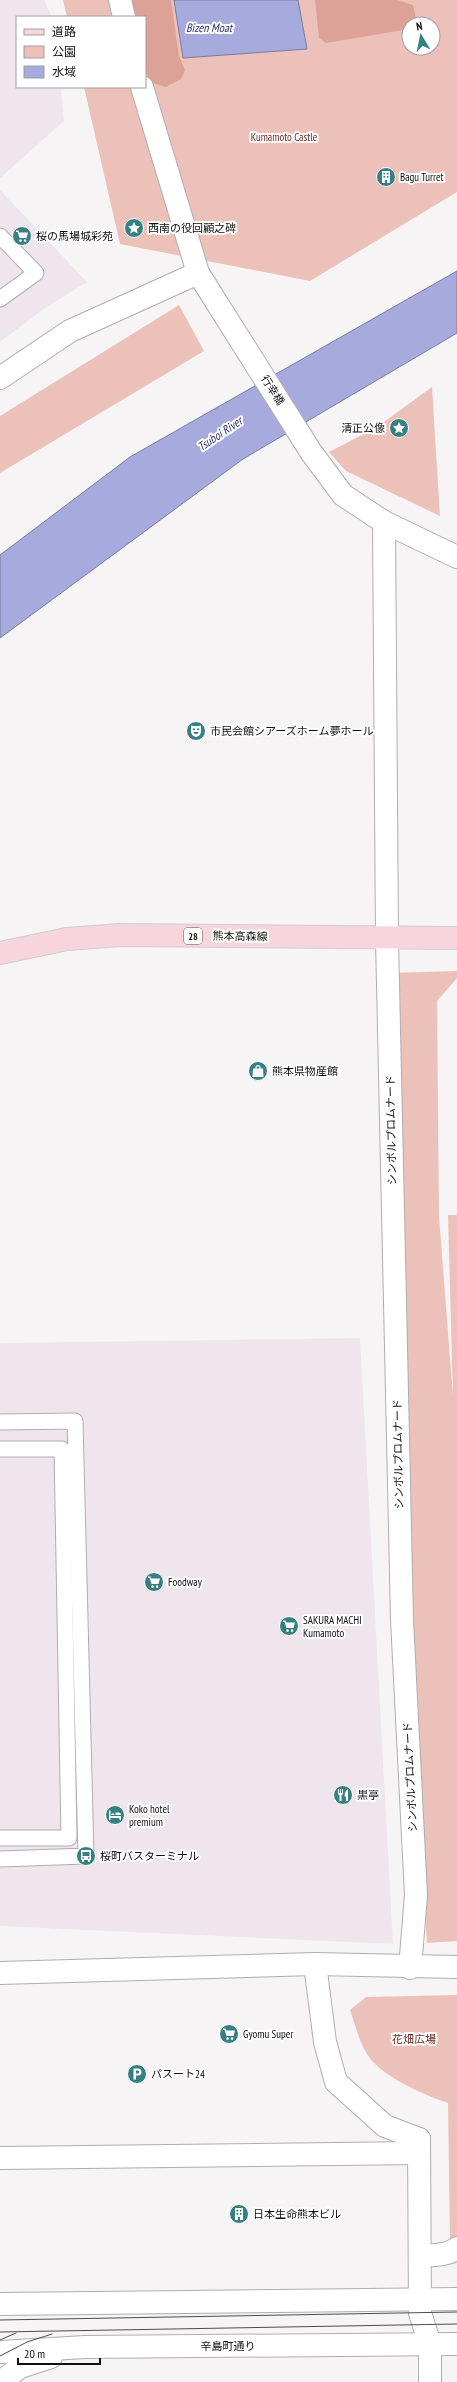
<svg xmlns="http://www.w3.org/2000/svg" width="457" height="2382" viewBox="0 0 457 2382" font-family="'PT Sans Narrow','Noto Sans JP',sans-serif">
  <rect width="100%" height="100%" fill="#f7f4f6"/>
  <g fill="#efe6ed">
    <path d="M0,0H44L52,17H17V87H61L64,121L0,178Z"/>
    <path d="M0,190L87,282L45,308L0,342Z"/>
    <path d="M360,1338L393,1944L0,1926V1343Z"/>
  </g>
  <g fill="#ecc1b9" fill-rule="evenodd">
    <path d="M63,0H457V192L310,281L120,244L84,87H145V17H67ZM409,24H433V48H409Z"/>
    <path d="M179,305L204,351L0,473V416Z"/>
    <path d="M432,387L440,516L346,471L329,452L377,427Z"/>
    <path d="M457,971V978L437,1001L439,1216L453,1397L448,1215H457V1941L427,1943L410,1672L388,973Z"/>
    <path d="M457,1995V2250L450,2243L448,2103C424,2095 380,2076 367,2054C359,2041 355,2024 350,2010L366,1997Z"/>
  </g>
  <g fill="#dca197">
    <path d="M128,0H171L179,56L185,70L181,79L166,87L149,82L145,66V17H133Z"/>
    <path d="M315,0H397L413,5L417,23L409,24V29L326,43L319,38Z"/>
  </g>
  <g fill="#a6aadd" stroke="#797ca0">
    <path d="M174,0H298L307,49L183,58Z"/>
    <path d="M457,271V333L243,459L0,638V555L130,457Z"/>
  </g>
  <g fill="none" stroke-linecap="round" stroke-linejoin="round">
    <defs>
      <g id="lane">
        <path d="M0,236L36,273L0,299"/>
        <path d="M0,1422L75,1421L86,1856L0,1859"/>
        <path d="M0,1449H62L69,1838H0"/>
      </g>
      <g id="street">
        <path d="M120,0L124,17"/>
        <path d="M142,87L198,273L311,452L343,495L384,522L457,557"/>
        <path d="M0,378L70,331L198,273"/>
        <path d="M387,939L402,1620L416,1895L410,1968"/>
        <path d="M315,1964L325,2042L336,2082L385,2126L419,2139"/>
        <path d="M0,2158L419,2153"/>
        <path d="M430,2382V2344"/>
      </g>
      <g id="secondary">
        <path d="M384,522L387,939"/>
        <path d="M0,1973L315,1964L457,1967"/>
        <path d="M419,2139L420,2313L430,2344"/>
        <path d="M420,2256C432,2255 448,2256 457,2248"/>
        <path d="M0,2304L457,2299"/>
        <path d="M0,2352L85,2347L457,2344"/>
        <path d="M1,2382L20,2367L51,2357"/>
      </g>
      <path id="primary" d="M0,953L67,939L120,935L457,938"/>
    </defs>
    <use href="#lane" stroke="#b0adaf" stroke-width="17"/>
    <use href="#street" stroke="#b0adaf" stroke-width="24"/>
    <use href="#secondary" stroke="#b0adaf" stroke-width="24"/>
    <use href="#primary" stroke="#cfcfcf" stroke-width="24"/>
    <use href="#lane" stroke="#fff" stroke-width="15"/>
    <use href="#street" stroke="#fff" stroke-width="22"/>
    <use href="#secondary" stroke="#fff" stroke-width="22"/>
    <use href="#primary" stroke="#f8d4dd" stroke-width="22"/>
    <g stroke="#4e4c4d" stroke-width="1">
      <path d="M0,2320L457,2312"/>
      <path d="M0,2332L457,2324"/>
      <path d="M0,2340L16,2333"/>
      <path d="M0,2356L27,2342L52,2334"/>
    </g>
  </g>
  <defs>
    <symbol id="building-disc" viewBox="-11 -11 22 22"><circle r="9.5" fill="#378082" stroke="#fff"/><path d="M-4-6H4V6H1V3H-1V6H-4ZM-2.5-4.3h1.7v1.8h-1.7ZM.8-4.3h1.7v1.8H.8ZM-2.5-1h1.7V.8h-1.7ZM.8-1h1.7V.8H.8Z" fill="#fff"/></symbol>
    <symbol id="sight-disc" viewBox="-11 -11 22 22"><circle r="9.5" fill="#378082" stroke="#fff"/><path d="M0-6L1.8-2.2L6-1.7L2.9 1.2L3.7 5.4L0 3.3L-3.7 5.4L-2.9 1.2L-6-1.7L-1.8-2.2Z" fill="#fff"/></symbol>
    <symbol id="supermarket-disc" viewBox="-11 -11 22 22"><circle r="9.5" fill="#378082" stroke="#fff"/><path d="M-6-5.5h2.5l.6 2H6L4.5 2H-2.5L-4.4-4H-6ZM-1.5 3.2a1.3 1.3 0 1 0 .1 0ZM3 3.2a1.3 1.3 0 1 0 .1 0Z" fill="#fff"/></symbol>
    <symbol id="theatre-disc" viewBox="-11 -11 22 22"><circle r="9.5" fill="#378082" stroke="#fff"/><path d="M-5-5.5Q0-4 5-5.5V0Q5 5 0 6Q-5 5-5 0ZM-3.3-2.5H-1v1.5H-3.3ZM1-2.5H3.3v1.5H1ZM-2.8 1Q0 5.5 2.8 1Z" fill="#fff"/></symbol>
    <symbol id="shop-disc" viewBox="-11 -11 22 22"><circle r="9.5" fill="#378082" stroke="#fff"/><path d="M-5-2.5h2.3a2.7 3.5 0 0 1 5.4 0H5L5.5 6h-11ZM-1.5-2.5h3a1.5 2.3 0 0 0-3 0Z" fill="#fff"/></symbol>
    <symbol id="restaurant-disc" viewBox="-11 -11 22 22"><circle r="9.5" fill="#378082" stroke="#fff"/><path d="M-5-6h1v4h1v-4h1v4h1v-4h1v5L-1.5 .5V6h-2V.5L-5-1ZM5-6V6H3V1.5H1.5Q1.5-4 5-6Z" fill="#fff"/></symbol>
    <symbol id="hotel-disc" viewBox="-11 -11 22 22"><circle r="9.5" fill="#378082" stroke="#fff"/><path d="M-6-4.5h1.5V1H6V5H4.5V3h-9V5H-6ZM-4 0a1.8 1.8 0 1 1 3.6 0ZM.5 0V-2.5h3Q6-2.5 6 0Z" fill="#fff"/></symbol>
    <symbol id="bus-disc" viewBox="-11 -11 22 22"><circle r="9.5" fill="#378082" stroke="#fff"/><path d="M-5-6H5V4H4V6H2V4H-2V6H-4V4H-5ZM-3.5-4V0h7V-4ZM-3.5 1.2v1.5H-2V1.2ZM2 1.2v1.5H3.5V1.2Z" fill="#fff"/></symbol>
    <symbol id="parking-disc" viewBox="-11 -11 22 22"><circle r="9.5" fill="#378082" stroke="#fff"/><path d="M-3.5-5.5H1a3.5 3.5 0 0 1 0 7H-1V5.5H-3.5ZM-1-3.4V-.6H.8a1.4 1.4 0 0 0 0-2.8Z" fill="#fff"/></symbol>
  </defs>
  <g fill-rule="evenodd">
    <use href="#building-disc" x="375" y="166" width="22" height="22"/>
    <use href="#sight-disc" x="123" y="217" width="22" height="22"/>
    <use href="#supermarket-disc" x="11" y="225" width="22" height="22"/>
    <use href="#sight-disc" x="388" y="417" width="22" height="22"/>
    <use href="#theatre-disc" x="185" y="720" width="22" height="22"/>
    <use href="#shop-disc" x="247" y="1060" width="22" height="22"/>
    <use href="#supermarket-disc" x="143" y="1571" width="22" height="22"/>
    <use href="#supermarket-disc" x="278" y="1615" width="22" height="22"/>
    <use href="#restaurant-disc" x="332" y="1784" width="22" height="22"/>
    <use href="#hotel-disc" x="104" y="1804" width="22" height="22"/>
    <use href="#bus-disc" x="75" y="1845" width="22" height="22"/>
    <use href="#supermarket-disc" x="218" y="2023" width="22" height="22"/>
    <use href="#parking-disc" x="126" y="2063" width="22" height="22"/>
    <use href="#building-disc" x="228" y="2203" width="22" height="22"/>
  </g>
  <g text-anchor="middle" stroke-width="4" stroke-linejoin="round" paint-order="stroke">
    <rect fill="#fff" stroke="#585758" stroke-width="1" x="184" y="928" width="18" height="16" rx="3"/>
    <g font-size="10" font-weight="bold" fill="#100f10">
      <text x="193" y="940">28</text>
    </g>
    <g font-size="11" fill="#712a22" stroke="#fff">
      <text x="284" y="141">Kumamoto Castle</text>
      <text x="414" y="2043">花畑広場</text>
    </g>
    <g font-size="11" fill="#100f10" stroke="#fff" text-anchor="start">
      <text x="400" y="181">Bagu Turret</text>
      <text x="148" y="232">西南の役回顧之碑</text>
      <text x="36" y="240">桜の馬場城彩苑</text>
      <text x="385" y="432" text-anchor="end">清正公像</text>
      <text x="210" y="735">市民会館シアーズホーム夢ホール</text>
      <text x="272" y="1075">熊本県物産館</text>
      <text x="168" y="1586">Foodway</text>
      <text x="303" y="1624">SAKURA MACHI<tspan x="303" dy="13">Kumamoto</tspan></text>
      <text x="357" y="1799">黒亭</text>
      <text x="129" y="1813">Koko hotel<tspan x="129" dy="13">premium</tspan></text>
      <text x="100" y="1860">桜町バスターミナル</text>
      <text x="243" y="2038">Gyomu Super</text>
      <text x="151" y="2078">パスート24</text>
      <text x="253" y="2218">日本生命熊本ビル</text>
    </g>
    <g font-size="11" fill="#100f10" stroke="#fff">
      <text transform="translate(273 390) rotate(58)" y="4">行幸橋</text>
      <text transform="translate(240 936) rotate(1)" y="4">熊本高森線</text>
      <text transform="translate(391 1130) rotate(-91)" y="4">シンボルプロムナード</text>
      <text transform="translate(398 1454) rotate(-91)" y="4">シンボルプロムナード</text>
      <text transform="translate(410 1777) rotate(-93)" y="4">シンボルプロムナード</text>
      <text x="228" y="2350">辛島町通り</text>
    </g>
    <g font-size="12" font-style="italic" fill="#31306c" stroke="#fff">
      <text x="209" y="32">Bizen Moat</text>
      <text transform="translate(220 434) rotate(-34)" y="4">Tsuboi River</text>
    </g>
  </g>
  <rect x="16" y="16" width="130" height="72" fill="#ffffff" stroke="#9f9f9f"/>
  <rect x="24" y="29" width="20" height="6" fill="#f8d4dd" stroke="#9f9f9f"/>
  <text x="52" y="36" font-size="12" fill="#100f10">道路</text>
  <rect x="24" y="46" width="20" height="12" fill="#ecc1b9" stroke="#9f9f9f"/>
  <text x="52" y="56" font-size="12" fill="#100f10">公園</text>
  <rect x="24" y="66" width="20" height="12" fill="#a6aadd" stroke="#9f9f9f"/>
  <text x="52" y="76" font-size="12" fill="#100f10">水域</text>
  <g transform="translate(421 36) rotate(350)"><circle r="19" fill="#ffffff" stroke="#9f9f9f"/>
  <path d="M0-3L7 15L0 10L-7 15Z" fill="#378082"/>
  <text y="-6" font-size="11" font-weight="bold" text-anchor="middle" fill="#100f10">N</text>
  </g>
  <path d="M18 2358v6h82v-6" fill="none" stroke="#100f10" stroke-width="2"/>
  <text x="24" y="2358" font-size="12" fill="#100f10" stroke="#ffffff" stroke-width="3" paint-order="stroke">20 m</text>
</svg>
